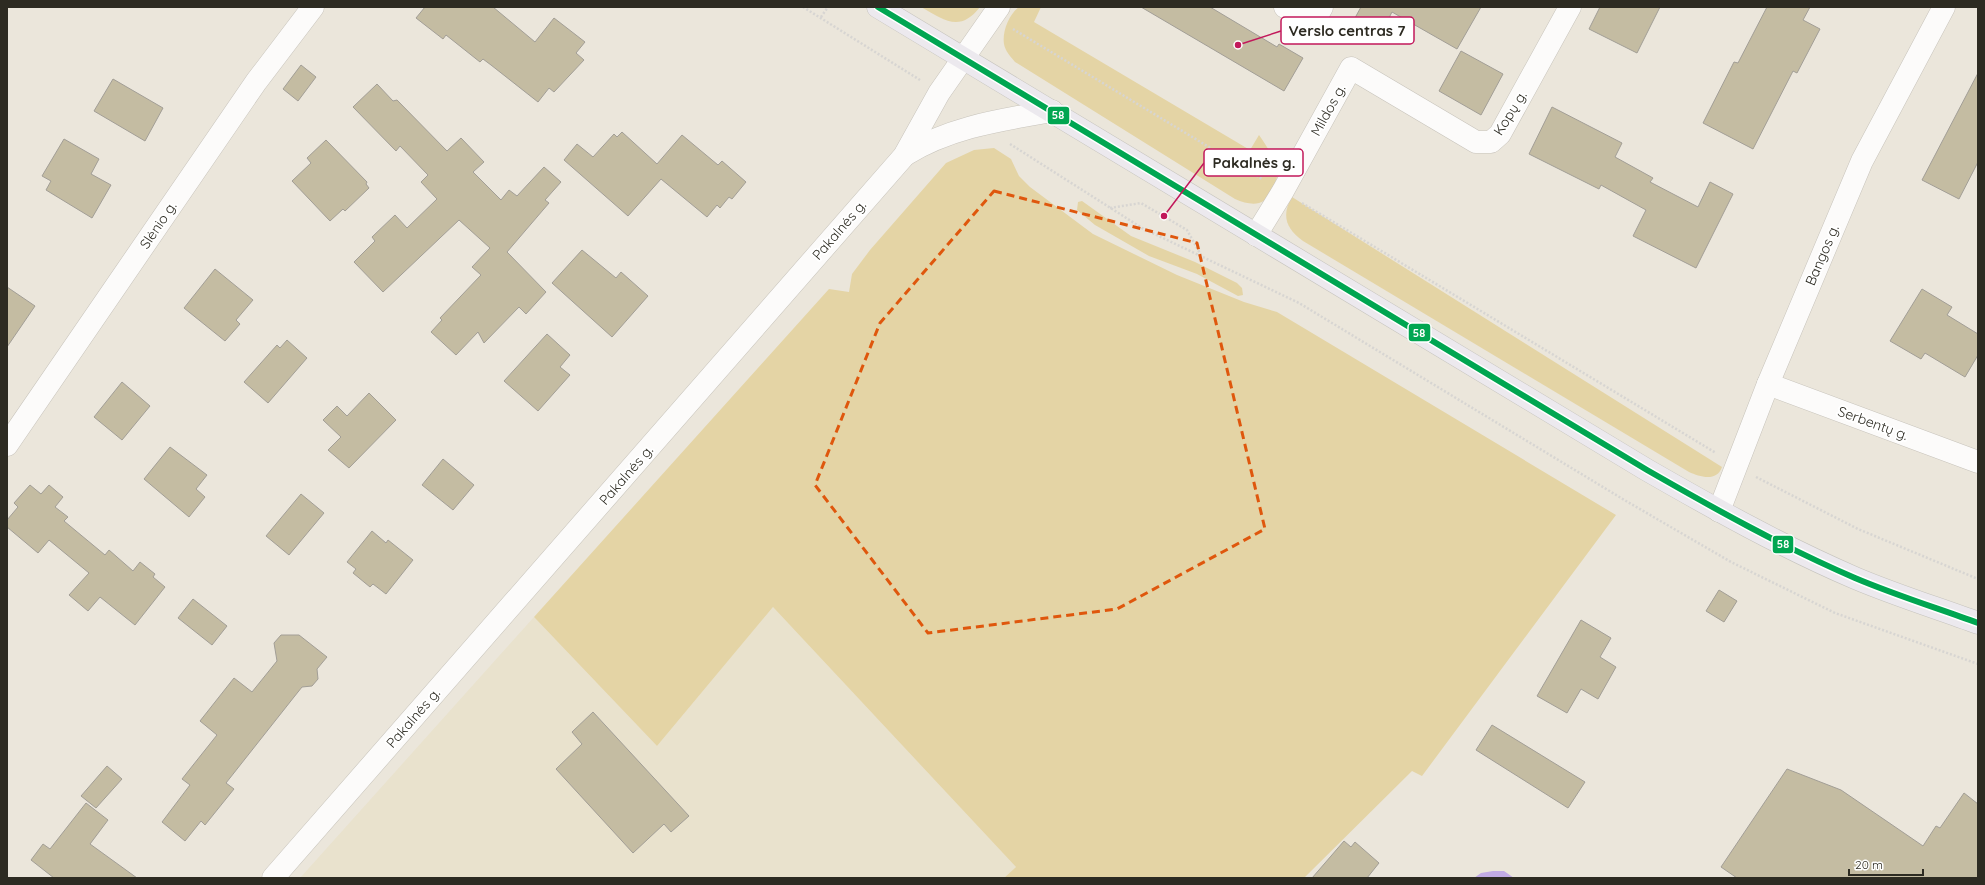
<svg xmlns="http://www.w3.org/2000/svg" width="1985" height="885" viewBox="0 0 1985 885" font-family="Quicksand,sans-serif">
  <rect width="100%" height="100%" fill="#ebe6db"/>
  <path fill="#e9e2cd" d="M773,607L1016,867L1004,878H300L534,617L657,746Z"/>
  <g fill="#e4d4a5">
    <path d="M921,7H980C960,33 944,20 921,7Z"/>
    <path d="M1019,7H1041L1034,22L1250,150L1259,135C1266,145 1275,158 1277,171C1278,177 1275,183 1273,189C1266,207 1251,206 1235,199L1015,62C1011,57 1005,51 1004,44C1002,32 1009,14 1019,7Z"/>
    <path d="M994,148L1011,159L1019,176L1030,187L1093,234L1177,275L1244,302L1277,312L1616,515L1422,776L1412,771L1304,878H1004L1016,867L773,607L657,746L534,617L829,289L849,292L852,274L870,250L946,163L974,150Z"/>
    <path d="M1292,197L1722,467C1717,482 1700,477 1689,472L1303,241C1286,229 1281,215 1292,197Z"/>
    <path d="M1082,201L1131,236L1195,262L1237,283L1242,288L1243,295L1238,296L1197,274L1149,256L1095,225L1077,210L1078,202Z"/>
  </g>
  <path fill="#c2abe5" d="M1493,871H1504L1514,878H1474L1481,873Z"/>
  <g fill="#c4bca2" stroke="#a29e96">
    <path d="M425,7H493L535,42L554,18L585,42L576,53L584,60L554,92L549,88L538,102L491,65L483,59L480,62L446,35L443,39L416,18Z"/>
    <path d="M1141,7H1210L1277,47L1279,44L1303,58L1284,91Z"/>
    <path d="M1361,7H1481L1457,49L1392,12L1377,41L1350,27Z"/>
    <path d="M1600,7H1660L1637,53L1589,29Z"/>
    <path d="M1767,7H1810L1803,20L1820,29L1797,73L1793,71L1753,149L1703,123L1734,62L1738,63Z"/>
    <path d="M1461,51L1503,74L1481,115L1439,91Z"/>
    <path d="M301,65L316,77L298,101L283,89Z"/>
    <path d="M1978,73V162L1959,199L1922,180Z"/>
    <path d="M113,79L163,108L145,141L94,111Z"/>
    <path d="M377,84L393,101L397,100L447,151L461,138L484,162L473,172L501,200L509,190L517,196L544,167L561,182L545,200L549,203L507,252L546,292L526,314L519,307L484,343L478,332L456,355L431,332L442,320L440,318L481,275L472,267L490,248L459,220L383,292L354,262L375,241L372,237L395,215L407,228L437,199L421,182L428,175L400,146L396,151L353,107Z"/>
    <path d="M1552,107L1622,143L1615,157L1653,178L1650,182L1698,207L1710,182L1733,194L1696,268L1633,236L1646,210L1601,185L1599,189L1529,154Z"/>
    <path d="M622,132L657,164L682,135L718,165L722,161L746,182L732,199L729,197L720,208L717,205L707,217L661,179L628,216L564,160L577,144L593,157L614,134L617,137Z"/>
    <path d="M64,139L99,159L91,174L111,185L92,218L46,190L51,181L42,176Z"/>
    <path d="M326,140L367,182L366,184L369,188L345,211L343,209L330,221L292,181L311,163L307,158Z"/>
    <path d="M582,250L616,278L621,272L648,296L612,337L552,283Z"/>
    <path d="M215,269L253,300L236,320L240,324L225,341L184,308Z"/>
    <path d="M7,287L35,306L7,347Z"/>
    <path d="M1922,289L1952,307L1947,315L1978,334V355L1965,377L1925,353L1921,359L1890,341Z"/>
    <path d="M547,334L570,355L560,367L570,375L538,411L504,381Z"/>
    <path d="M287,340L307,358L268,403L244,382L277,345L280,348Z"/>
    <path d="M122,382L150,406L122,440L94,417Z"/>
    <path d="M369,393L396,420L349,468L328,450L341,437L323,420L337,406L347,416Z"/>
    <path d="M170,447L207,475L196,489L205,497L189,517L144,479Z"/>
    <path d="M443,459L474,485L453,510L422,485Z"/>
    <path d="M30,485L41,494L49,485L63,497L55,507L68,517L64,521L105,555L109,550L133,571L140,562L155,574L153,577L165,587L135,625L100,597L88,611L69,595L89,573L49,540L38,553L7,527V520L18,507L14,503Z"/>
    <path d="M301,494L324,513L289,555L266,536Z"/>
    <path d="M372,531L386,543L388,540L413,560L386,594L373,584L370,587L353,573L356,569L347,562Z"/>
    <path d="M1719,590L1737,601L1724,622L1706,611Z"/>
    <path d="M193,599L227,626L212,645L178,618Z"/>
    <path d="M1581,620L1611,638L1600,657L1616,667L1598,699L1581,689L1567,713L1537,696Z"/>
    <path d="M281,635H299L327,657L317,669L318,679L312,686L302,687L294,697L226,783L234,789L205,825L201,821L185,841L162,822L190,785L182,779L217,735L200,721L234,678L252,692L277,661L274,643Z"/>
    <path d="M593,712L689,816L671,832L664,824L633,853L556,769L582,744L572,732Z"/>
    <path d="M1492,725L1585,782L1568,808L1476,750Z"/>
    <path d="M107,766L122,779L96,808L81,796Z"/>
    <path d="M1787,769L1841,790L1923,846L1936,826L1940,828L1964,793L1978,804V878H1737L1721,867Z"/>
    <path d="M86,803L108,820L90,844L137,878H54L31,860L43,844L50,849Z"/>
    <path d="M1344,841L1351,847L1355,842L1379,863L1367,878H1312Z"/>
  </g>
  <g fill="none" stroke-linecap="round" stroke-linejoin="round">
    <defs>
      <g id="minor">
        <path d="M1285,7L1313,23L1322,7"/>
        <path d="M905,155C950,127 1001,120 1052,111"/>
        <path d="M1256,235L1283,191L1351,68L1476,142H1491L1500,134L1570,7"/>
        <path d="M1768,384L1978,462"/>
        <path d="M7,445L256,82L313,7"/>
        <path d="M1719,511L1768,384L1862,161L1944,7"/>
        <path d="M273,878L904,156L939,93L999,7"/>
      </g>
      <path id="major" d="M878,7L1647,470C1715,509 1783,547 1855,578C1895,595 1937,608 1978,623"/>
    </defs>
    <use href="#minor" stroke="#c7c3bb" stroke-width="23"/>
    <use href="#major" stroke="#c6c4be" stroke-width="23"/>
    <g stroke="#d7d5d2" stroke-width="2.5" stroke-dasharray="2 2" stroke-linecap="butt">
      <path d="M803,7L920,80"/>
      <path d="M821,17L828,7"/>
      <path d="M1013,29L1262,179"/>
      <path d="M1010,144L1142,228L1299,303L1626,501L1731,562L1835,613L1978,664"/>
      <path d="M1302,203L1716,453"/>
      <path d="M1110,208L1141,203L1187,230L1202,257"/>
      <path d="M1756,477L1858,529L1978,579"/>
    </g>
    <use href="#minor" stroke="#fcfbfa" stroke-width="22"/>
    <use href="#major" stroke="#ece9ee" stroke-width="22"/>
    <defs>
      <path id="bus-1" d="M878,7L1647,470C1715,509 1783,547 1855,578C1895,595 1937,608 1978,623"/>
    </defs>
    <use href="#bus-1" stroke="#fff" stroke-width="9"/>
    <use href="#bus-1" stroke="#00a651" stroke-width="6"/>
  </g>
  <path fill="none" stroke="#df570d" stroke-width="3" stroke-dasharray="8 5" stroke-linejoin="round" d="M994,191L1197,243L1265,529L1117,609L928,633L815,485L880,323Z"/>
  <g text-anchor="middle" stroke-width="4" stroke-linejoin="round" paint-order="stroke">
    <g font-size="14" fill="#2d2b22" stroke="#fff">
      <text transform="translate(1328 110) rotate(-61)" y="5">Mildos g.</text>
      <text transform="translate(1510 113) rotate(-58)" y="5">Kopų g.</text>
      <text transform="translate(158 225) rotate(-56)" y="5">Slėnio g.</text>
      <text transform="translate(839 230) rotate(-49)" y="5">Pakalnės g.</text>
      <text transform="translate(1822 255) rotate(-67)" y="5">Bangos g.</text>
      <text transform="translate(1873 423) rotate(20)" y="5">Serbentų g.</text>
      <text transform="translate(626 475) rotate(-49)" y="5">Pakalnės g.</text>
      <text transform="translate(413 718) rotate(-49)" y="5">Pakalnės g.</text>
    </g>
  </g>
  <path fill="none" stroke="#c2185b" stroke-width="1.5" d="M1238 45L1281 31M1164 216L1204 163"/>
  <g fill="#c2185b" stroke="#fff" stroke-width="1.5">
    <circle cx="1238" cy="45" r="4"/>
    <circle cx="1164" cy="216" r="4"/>
  </g>
  <g fill="#fff" stroke="#c2185b" stroke-width="1.5">
    <rect x="1281" y="17" width="133" height="27" rx="4"/>
    <rect x="1204" y="149" width="99" height="27" rx="4"/>
  </g>
  <g font-size="15" text-anchor="middle" font-weight="bold" fill="#2d2b22">
    <text x="1347" y="36">Verslo centras 7</text>
    <text x="1254" y="168">Pakalnės g.</text>
  </g>
  <g stroke="#fff" stroke-width="1.5">
    <rect x="1047" y="106" width="23" height="19" rx="4" fill="#00a651"/>
    <rect x="1408" y="323" width="23" height="19" rx="4" fill="#00a651"/>
    <rect x="1772" y="535" width="22" height="19" rx="4" fill="#00a651"/>
  </g>
  <g font-size="11" text-anchor="middle" font-weight="bold" fill="#fff">
    <text x="1058" y="119">58</text>
    <text x="1419" y="337">58</text>
    <text x="1783" y="548">58</text>
  </g>
  <rect width="1985" height="885" fill="none" stroke="#2d2b22" stroke-width="16"/>
  <path d="M1849 869v6h74v-6" fill="none" stroke="#2d2b22" stroke-width="2"/>
  <text x="1855" y="869" font-size="12" fill="#2d2b22" stroke="#ffffff" stroke-width="3" paint-order="stroke">20 m</text>
</svg>
